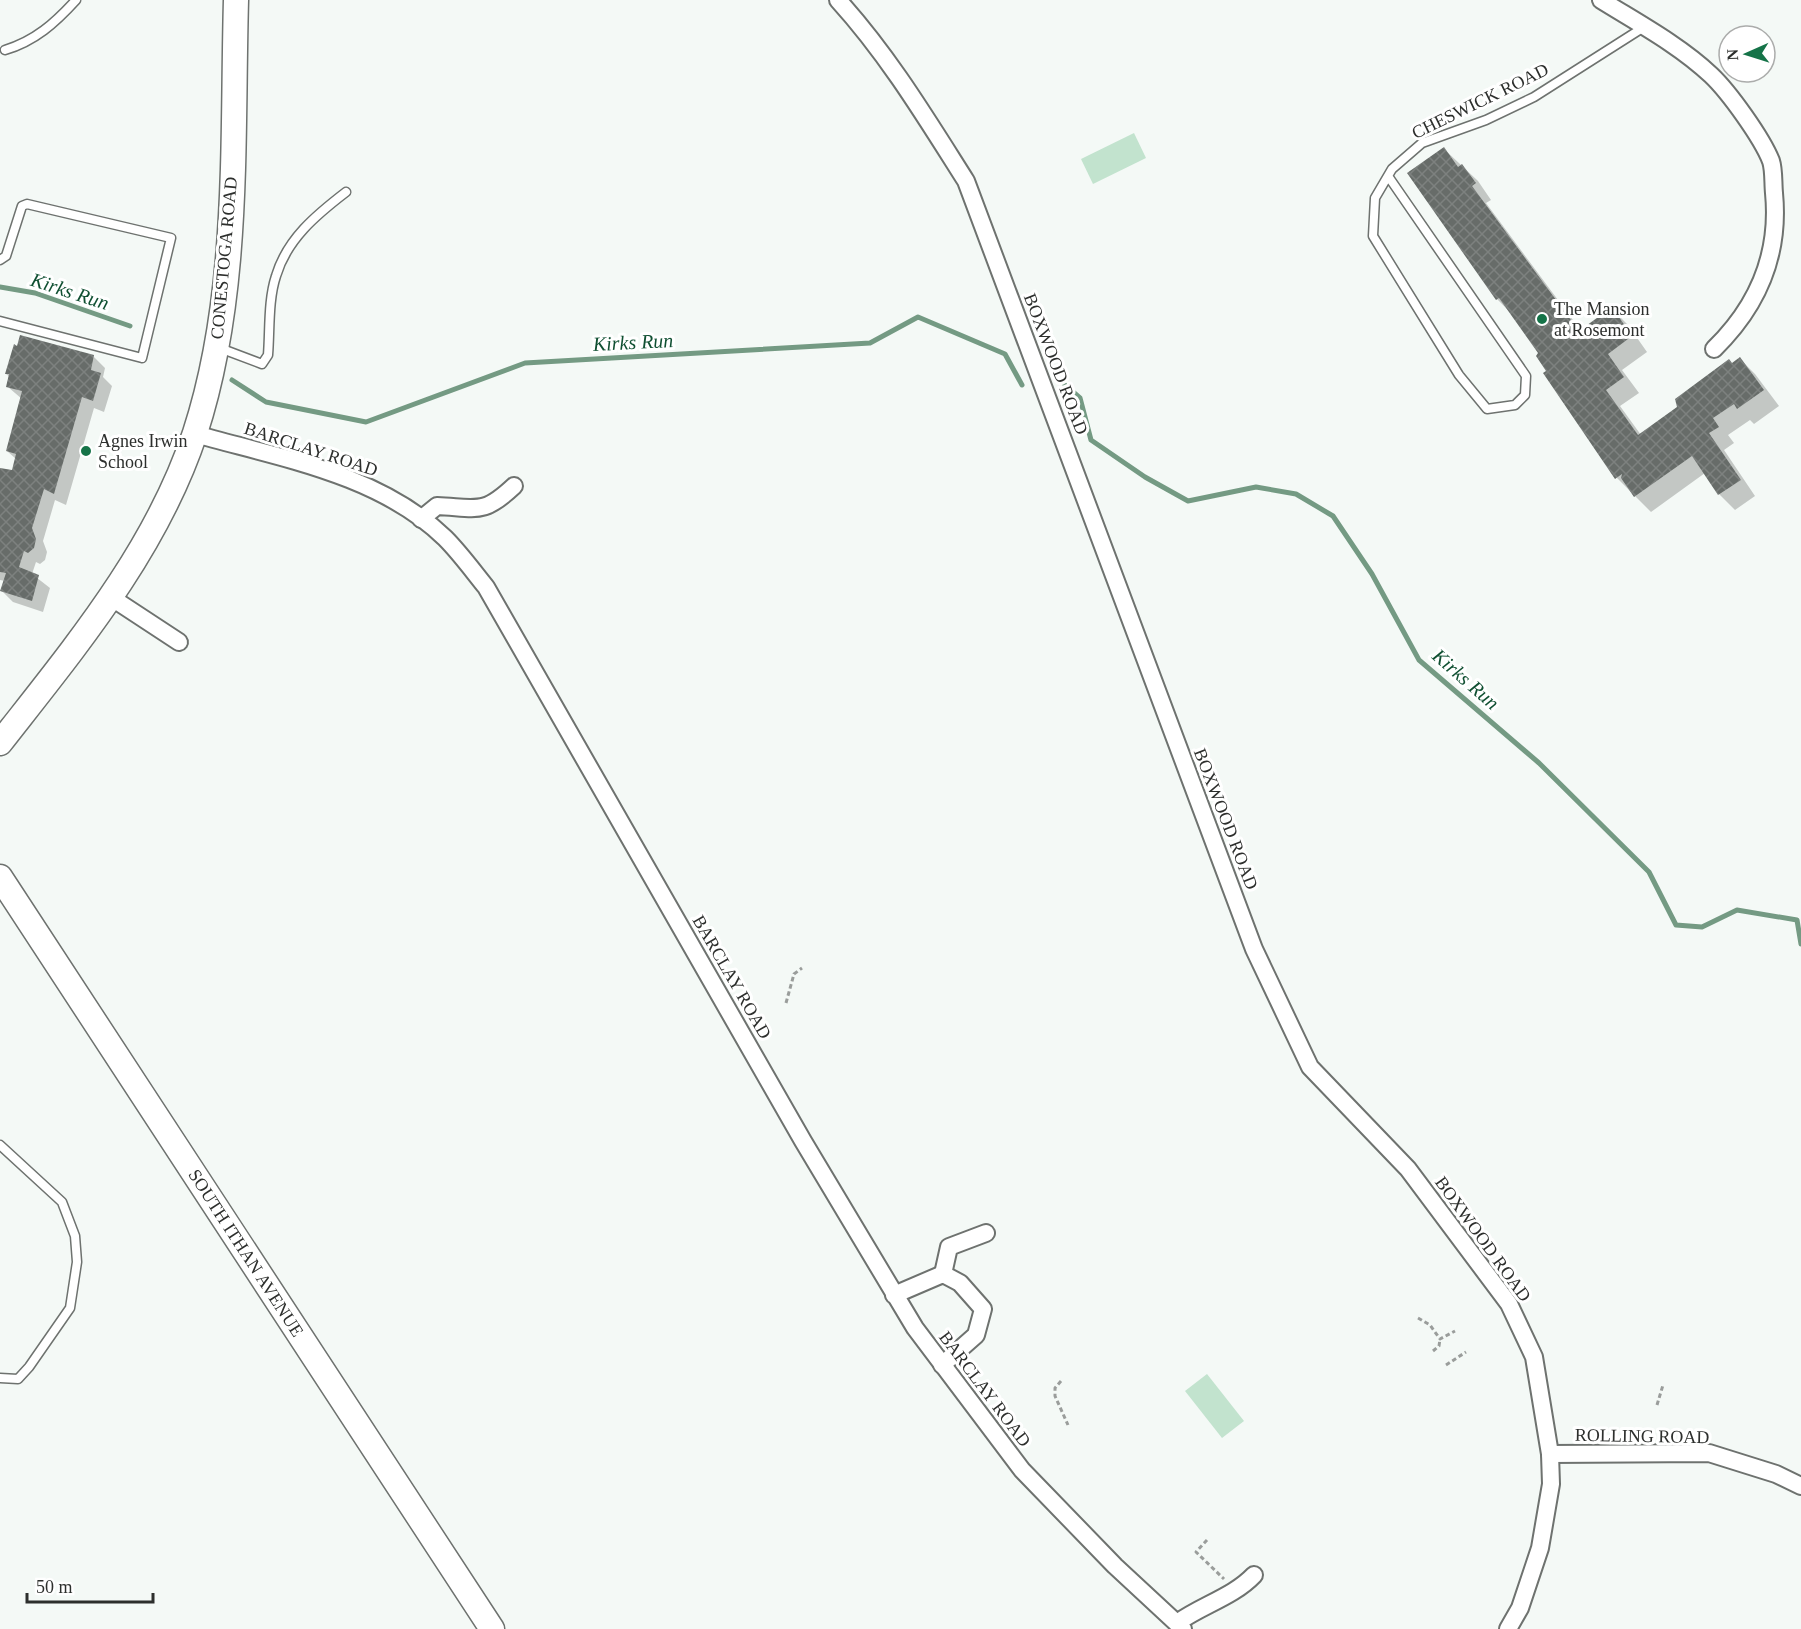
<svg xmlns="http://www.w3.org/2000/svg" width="1801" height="1629" viewBox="0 0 1801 1629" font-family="'Times New Roman',serif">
  <defs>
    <pattern id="building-cross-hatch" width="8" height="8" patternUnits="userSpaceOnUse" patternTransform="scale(1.5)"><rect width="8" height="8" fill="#676c69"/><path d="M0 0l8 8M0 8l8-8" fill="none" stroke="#7d817f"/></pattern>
  </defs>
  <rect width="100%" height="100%" fill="#f4f9f6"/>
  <g fill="#c2e3ce">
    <path d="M1134,133L1146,158L1093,184L1081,159Z"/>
    <path d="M1207,1374L1244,1421L1222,1438L1185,1391Z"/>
  </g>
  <g fill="#0003">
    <path d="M1444,149L1478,181L1491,200L1486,203L1581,331L1612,309L1628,325L1647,352L1622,370L1639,393L1620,406L1641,435L1740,359L1755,374L1779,406L1754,424L1750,420L1728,435L1734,443L1724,450L1755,496L1735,510L1719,494L1705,473L1651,512L1617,478L1548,371L1539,352L1512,314L1497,299Z"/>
    <path d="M15,346L93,356L105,368L103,377L112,386L104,412L94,408L66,505L55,500L43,541L47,552L45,560L40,564L36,562L32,574L50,588L43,612L13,602L1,590L5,581L0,580V470L14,472L16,459L7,451L22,399L8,387L10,377L6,374Z"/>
  </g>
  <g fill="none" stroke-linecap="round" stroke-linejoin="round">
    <g stroke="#749a83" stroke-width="5">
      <path d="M0,287L35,293L130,326"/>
      <path d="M232,380L266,402L366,422L525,363L870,343L918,317L1005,354L1022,385"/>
      <path d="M1065,385L1080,398L1091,440L1145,477L1188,501L1256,487L1296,494L1333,516L1372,574L1419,660L1539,763L1649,872L1676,925L1702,927L1737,910L1797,920L1801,944"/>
    </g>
  </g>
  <g fill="url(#building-cross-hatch)">
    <path d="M1444,147L1458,167L1462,164L1476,183L1472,186L1579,331L1612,307L1632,336L1608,354L1624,377L1606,390L1638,435L1677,407L1675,399L1729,359L1732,363L1740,357L1764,390L1737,409L1734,404L1713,418L1719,427L1709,433L1741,480L1718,495L1692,456L1634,497L1621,478L1622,474L1615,479L1543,373L1546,371L1536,356L1538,353L1499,298L1496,300L1407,173Z"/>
    <path d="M20,335L94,355L91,370L101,373L93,401L82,397L54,494L44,489L32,528L36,539L34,548L28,553L24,551L19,567L39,575L32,601L0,591L6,573L0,572V468L12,470L16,454L6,451L22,391L6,387L9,374H5L14,344L17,346Z"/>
  </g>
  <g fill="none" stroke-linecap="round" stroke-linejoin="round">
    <defs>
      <g id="lane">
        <path d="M5,50C35,41 55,23 76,0"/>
        <path d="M1388,176L1526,376L1525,395L1515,405L1487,409L1459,375L1373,236L1375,198L1392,169L1422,143L1486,120L1534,97L1644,27"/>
        <path d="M0,260L6,256L22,206L27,204L171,238L142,358L0,321"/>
        <path d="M217,347L262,364L268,355C270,330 268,300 276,276C287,239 316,215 346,192"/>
        <path d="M0,1145L62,1202L75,1236L77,1262L70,1308L29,1367L18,1379L0,1378"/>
      </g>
      <g id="street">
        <path d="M838,0C888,55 926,118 966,181L1254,949L1310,1067L1408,1169L1509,1304L1534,1357L1550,1454L1551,1484L1540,1548L1520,1608L1508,1629"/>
        <path d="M1601,0C1638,23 1679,45 1711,75C1729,92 1762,138 1771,161C1774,170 1773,183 1774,193C1780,255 1758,306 1714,349"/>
        <path d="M195,434C280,458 379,474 445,538C460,553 473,571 486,587L803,1141L915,1328L1022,1470L1115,1566L1183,1629"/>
        <path d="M421,519L437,506C478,508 483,515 514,486"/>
        <path d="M112,598L179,642"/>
        <path d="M943,1274L949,1247L986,1233"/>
        <path d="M894,1295L943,1274L960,1283L983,1309L976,1335L942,1365"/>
        <path d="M1550,1454L1709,1453L1776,1474L1801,1486"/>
        <path d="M1177,1623C1202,1605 1233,1597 1254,1575"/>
      </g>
      <g id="secondary">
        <path d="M0,743C75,647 156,551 195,433C240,295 232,143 236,0"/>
        <path d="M0,877L492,1629"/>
      </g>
    </defs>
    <use href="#lane" stroke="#6e726f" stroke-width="11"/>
    <use href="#street" stroke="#6e726f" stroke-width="20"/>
    <use href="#secondary" stroke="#6e726f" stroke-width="27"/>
    <g stroke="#9a9d9b" stroke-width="3" stroke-dasharray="4.5 3" stroke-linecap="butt">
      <path d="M786,1003L794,974L802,968"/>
      <path d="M1418,1318L1430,1325L1440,1339L1455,1331"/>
      <path d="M1433,1351L1439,1346L1440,1339"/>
      <path d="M1446,1365L1466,1352"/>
      <path d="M1061,1381L1055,1388V1396L1068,1425"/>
      <path d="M1657,1405L1663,1385"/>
      <path d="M1207,1540L1196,1552L1224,1579"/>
    </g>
    <use href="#lane" stroke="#fff" stroke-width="8"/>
    <use href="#street" stroke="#fff" stroke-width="16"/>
    <use href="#secondary" stroke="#fff" stroke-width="24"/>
  </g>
  <g fill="#157348" stroke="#fff" stroke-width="2">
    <circle cx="1542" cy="319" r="6"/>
    <circle cx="86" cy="451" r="6"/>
  </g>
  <g text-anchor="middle" stroke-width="6" stroke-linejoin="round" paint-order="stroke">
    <g font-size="18" fill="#2d2f2d" stroke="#fff">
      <text transform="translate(1480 101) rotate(-26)" y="6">CHESWICK ROAD</text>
      <text transform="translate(224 258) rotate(-85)" y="6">CONESTOGA ROAD</text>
      <text transform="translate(1056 364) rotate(69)" y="6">BOXWOOD ROAD</text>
      <text transform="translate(311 449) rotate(18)" y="6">BARCLAY ROAD</text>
      <text transform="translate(1226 819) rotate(69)" y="6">BOXWOOD ROAD</text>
      <text transform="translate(732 977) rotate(60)" y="6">BARCLAY ROAD</text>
      <text transform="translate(1483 1239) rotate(54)" y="6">BOXWOOD ROAD</text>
      <text transform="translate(246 1253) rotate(57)" y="6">SOUTH ITHAN AVENUE</text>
      <text transform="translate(985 1389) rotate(53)" y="6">BARCLAY ROAD</text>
      <text transform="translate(1642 1436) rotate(1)" y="6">ROLLING ROAD</text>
    </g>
    <g font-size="18" fill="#2d2f2d" stroke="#fff" text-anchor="start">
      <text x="1554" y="315">The Mansion<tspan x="1554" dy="21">at Rosemont</tspan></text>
      <text x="98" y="447">Agnes Irwin<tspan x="98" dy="21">School</tspan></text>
    </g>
    <g font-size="20" font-style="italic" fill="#105032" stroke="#fff">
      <text transform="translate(70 291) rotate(18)" y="7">Kirks Run</text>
      <text transform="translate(633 342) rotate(-3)" y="7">Kirks Run</text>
      <text transform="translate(1466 679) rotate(41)" y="7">Kirks Run</text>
    </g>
  </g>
  <g transform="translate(1747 54) rotate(267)"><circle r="28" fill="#ffffff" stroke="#abacab" stroke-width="1.5"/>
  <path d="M0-4.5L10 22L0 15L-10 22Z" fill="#157348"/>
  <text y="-9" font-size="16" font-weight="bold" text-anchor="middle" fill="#2d2f2d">N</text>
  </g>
  <path d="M27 1593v9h126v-9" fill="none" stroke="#2d2f2d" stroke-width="3"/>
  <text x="36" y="1593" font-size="18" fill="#2d2f2d" stroke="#ffffff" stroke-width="4.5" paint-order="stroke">50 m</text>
</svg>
